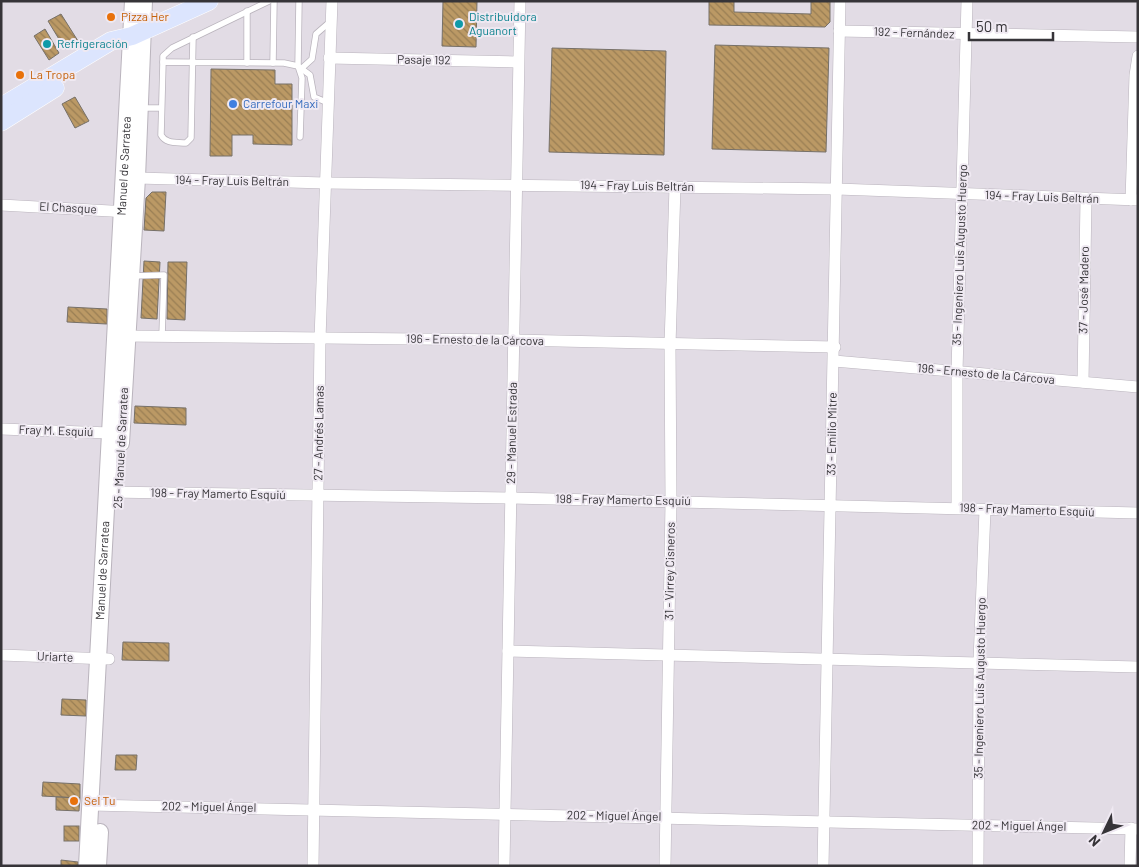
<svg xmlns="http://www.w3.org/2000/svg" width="1139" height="867" viewBox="0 0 1139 867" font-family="Barlow,sans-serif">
  <defs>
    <pattern id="building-back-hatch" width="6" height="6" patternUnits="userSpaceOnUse" patternTransform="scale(1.25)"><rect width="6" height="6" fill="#bb9965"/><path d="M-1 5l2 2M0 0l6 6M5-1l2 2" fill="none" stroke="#997e54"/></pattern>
  </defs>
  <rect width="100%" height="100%" fill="#e2dce5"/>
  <g fill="url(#building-back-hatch)" stroke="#767068">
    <path d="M443,1H477L476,47L442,46Z"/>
    <path d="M709,1H734V12L811,14V1H830V22L825,27L709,25Z"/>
    <path d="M61,14L78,41L65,49L48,21Z"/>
    <path d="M45,29L59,53L49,60L34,36Z"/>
    <path d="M715,45L829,48L826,152L712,149Z"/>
    <path d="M552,48L666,51L664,155L549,152Z"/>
    <path d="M211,69L275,70V84H292V145L253,144V135H232V156H210Z"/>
    <path d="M75,97L89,121L75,128L62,104Z"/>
    <path d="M152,192H166L164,231L144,230L146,198Z"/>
    <path d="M144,261L160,262L157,319L141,318Z"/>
    <path d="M168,262H187L185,320L167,319Z"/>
    <path d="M68,307L107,309V324L67,322Z"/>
    <path d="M135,406L186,408V425L134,423Z"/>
    <path d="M123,642L169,643V661L122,660Z"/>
    <path d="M62,699L86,700V716L61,715Z"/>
    <path d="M116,755H137L136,770H115Z"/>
    <path d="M43,782L80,784V798L42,796Z"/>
    <path d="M56,797L80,798L79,811L56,810Z"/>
    <rect x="64" y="826" width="15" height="15"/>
    <path d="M61,860L78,862V866H61Z"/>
  </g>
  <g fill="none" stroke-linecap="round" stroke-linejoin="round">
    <defs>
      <g id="service">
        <path d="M299,1L298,66L310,75L314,97L326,102"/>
        <path d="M247,11V63"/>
        <path d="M193,37L191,138L186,143C176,142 166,144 161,135L163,62L284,63L298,66L302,78L300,137"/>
        <path d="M163,62V56L172,48L269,1"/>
        <path d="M273,63L274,1"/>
        <path d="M302,68L312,59L316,34L331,21"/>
        <path d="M141,108H161"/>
        <path d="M132,276L164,275L162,336"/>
      </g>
      <g id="minor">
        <path d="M839,31L1138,37"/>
        <path d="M329,58L518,62"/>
        <path d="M137,178L325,183L837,189L1138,200"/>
        <path d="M1131,200L1135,75L1138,56"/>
        <path d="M1,205L129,212"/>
        <path d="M122,336L513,340L835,347"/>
        <path d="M834,361L1138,387"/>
        <path d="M1083,382L1086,199"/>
        <path d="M1,429L110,433"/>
        <path d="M107,492L511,498L1138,513"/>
        <path d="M957,508V372L967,1"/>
        <path d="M508,651L1138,667"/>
        <path d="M1,655L109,659"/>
        <path d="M90,805L1138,829"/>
        <path d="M313,866L320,339L332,1"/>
        <path d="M504,866L520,1"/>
        <path d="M665,866L671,502L670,345L675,187"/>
        <path d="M823,866L840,1"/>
        <path d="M978,866L979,661L985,510"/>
        <path d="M1130,866L1131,828"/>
      </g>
      <g id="secondary">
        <path d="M121,443L137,178L144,1"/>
        <path id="s1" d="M87,866L133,1"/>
        <path d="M98,866L100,832"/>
      </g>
      <g id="primary">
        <path d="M1,107L111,41L132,36L209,1"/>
        <path d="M1,122L55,88"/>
      </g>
    </defs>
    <use href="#service" stroke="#bab4bd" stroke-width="7"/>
    <use href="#minor" stroke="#bab4bd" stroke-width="12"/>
    <use href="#secondary" stroke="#bab4bd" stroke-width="18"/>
    <use href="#primary" stroke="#fff" stroke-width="19"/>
    <use href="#service" stroke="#fff" stroke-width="5.5"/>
    <use href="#minor" stroke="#fff" stroke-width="11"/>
    <use href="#secondary" stroke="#fff" stroke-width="16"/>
    <use href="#primary" stroke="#dce5fe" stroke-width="18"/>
  </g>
  <g fill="#e8710a" stroke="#efe9f2" stroke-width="2">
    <circle cx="111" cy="17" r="5"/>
    <circle cx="20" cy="75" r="5"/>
    <circle cx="74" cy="801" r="5"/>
  </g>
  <g fill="#0f9aa8" stroke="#efe9f2" stroke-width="2">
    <circle cx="459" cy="24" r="5"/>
    <circle cx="47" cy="44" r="5"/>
  </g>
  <circle fill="#3f7fe0" stroke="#efe9f2" stroke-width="2" cx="233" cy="104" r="5"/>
  <g text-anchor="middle" stroke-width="4" stroke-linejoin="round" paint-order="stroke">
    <g font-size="12" fill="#c56008" stroke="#efe9f2" text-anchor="start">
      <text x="121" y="21">Pizza Her</text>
      <text x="30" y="79">La Tropa</text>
      <text x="84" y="805">Sel Tu</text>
    </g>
    <g font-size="12" fill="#0d838f" stroke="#efe9f2" text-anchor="start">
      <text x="469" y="21">Distribuidora<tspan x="469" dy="14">Aguanort</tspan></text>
      <text x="57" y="48">Refrigeración</text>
    </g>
    <g font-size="12" fill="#363438" stroke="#efe9f2">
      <text transform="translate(914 33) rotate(2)" y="4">192 - Fernández</text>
      <text transform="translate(424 60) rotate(1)" y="4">Pasaje 192</text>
      <text dy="4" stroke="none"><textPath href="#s1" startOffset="701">Manuel de Sarratea</textPath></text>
      <text transform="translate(232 181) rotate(1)" y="4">194 - Fray Luis Beltrán</text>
      <text transform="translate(637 186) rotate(1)" y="4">194 - Fray Luis Beltrán</text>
      <text transform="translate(1042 197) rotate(2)" y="4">194 - Fray Luis Beltrán</text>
      <text transform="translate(68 208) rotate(3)" y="4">El Chasque</text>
      <text transform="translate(960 255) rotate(-88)" y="4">35 - Ingeniero Luis Augusto Huergo</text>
      <text transform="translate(1084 290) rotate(-89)" y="4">37 - José Madero</text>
      <text transform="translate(475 340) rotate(1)" y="4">196 - Ernesto de la Cárcova</text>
      <text transform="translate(986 374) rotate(5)" y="4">196 - Ernesto de la Cárcova</text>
      <text transform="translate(56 431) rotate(2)" y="4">Fray M. Esquiú</text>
      <text transform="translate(319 433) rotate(-89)" y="4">27 - Andrés Lamas</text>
      <text transform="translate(512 433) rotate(-89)" y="4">29 - Manuel Estrada</text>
      <text transform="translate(832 434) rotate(-89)" y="4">33 - Emilio Mitre</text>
      <text transform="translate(121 448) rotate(-87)" y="4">25 - Manuel de Sarratea</text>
      <text transform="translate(218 494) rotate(1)" y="4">198 - Fray Mamerto Esquiú</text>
      <text transform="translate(623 500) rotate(1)" y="4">198 - Fray Mamerto Esquiú</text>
      <text transform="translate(1027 510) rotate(2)" y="4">198 - Fray Mamerto Esquiú</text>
      <text dy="4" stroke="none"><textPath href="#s1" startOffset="296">Manuel de Sarratea</textPath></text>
      <text transform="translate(670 571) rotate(-89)" y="4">31 - Virrey Cisneros</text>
      <text transform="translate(55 657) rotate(2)" y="4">Uriarte</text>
      <text transform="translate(980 688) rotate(-89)" y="4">35 - Ingeniero Luis Augusto Huergo</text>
      <text transform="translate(209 807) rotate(1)" y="4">202 - Miguel Ángel</text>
      <text transform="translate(614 816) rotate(1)" y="4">202 - Miguel Ángel</text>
      <text transform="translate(1019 826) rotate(1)" y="4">202 - Miguel Ángel</text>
    </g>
    <g font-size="12" fill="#366cbe" stroke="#efe9f2" text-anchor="start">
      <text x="243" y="108">Carrefour Maxi</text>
    </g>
  </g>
  <rect width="1139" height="867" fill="none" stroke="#363438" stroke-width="5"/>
  <g transform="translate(1104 832) rotate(227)" stroke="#efe9f2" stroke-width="4" paint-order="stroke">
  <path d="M0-4L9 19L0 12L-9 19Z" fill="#363438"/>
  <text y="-8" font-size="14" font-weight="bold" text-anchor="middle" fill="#363438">N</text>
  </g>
  <path d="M969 32v8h84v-8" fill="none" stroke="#363438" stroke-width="2.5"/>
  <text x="976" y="32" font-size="15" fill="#363438" stroke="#efe9f2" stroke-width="4" paint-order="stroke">50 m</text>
</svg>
